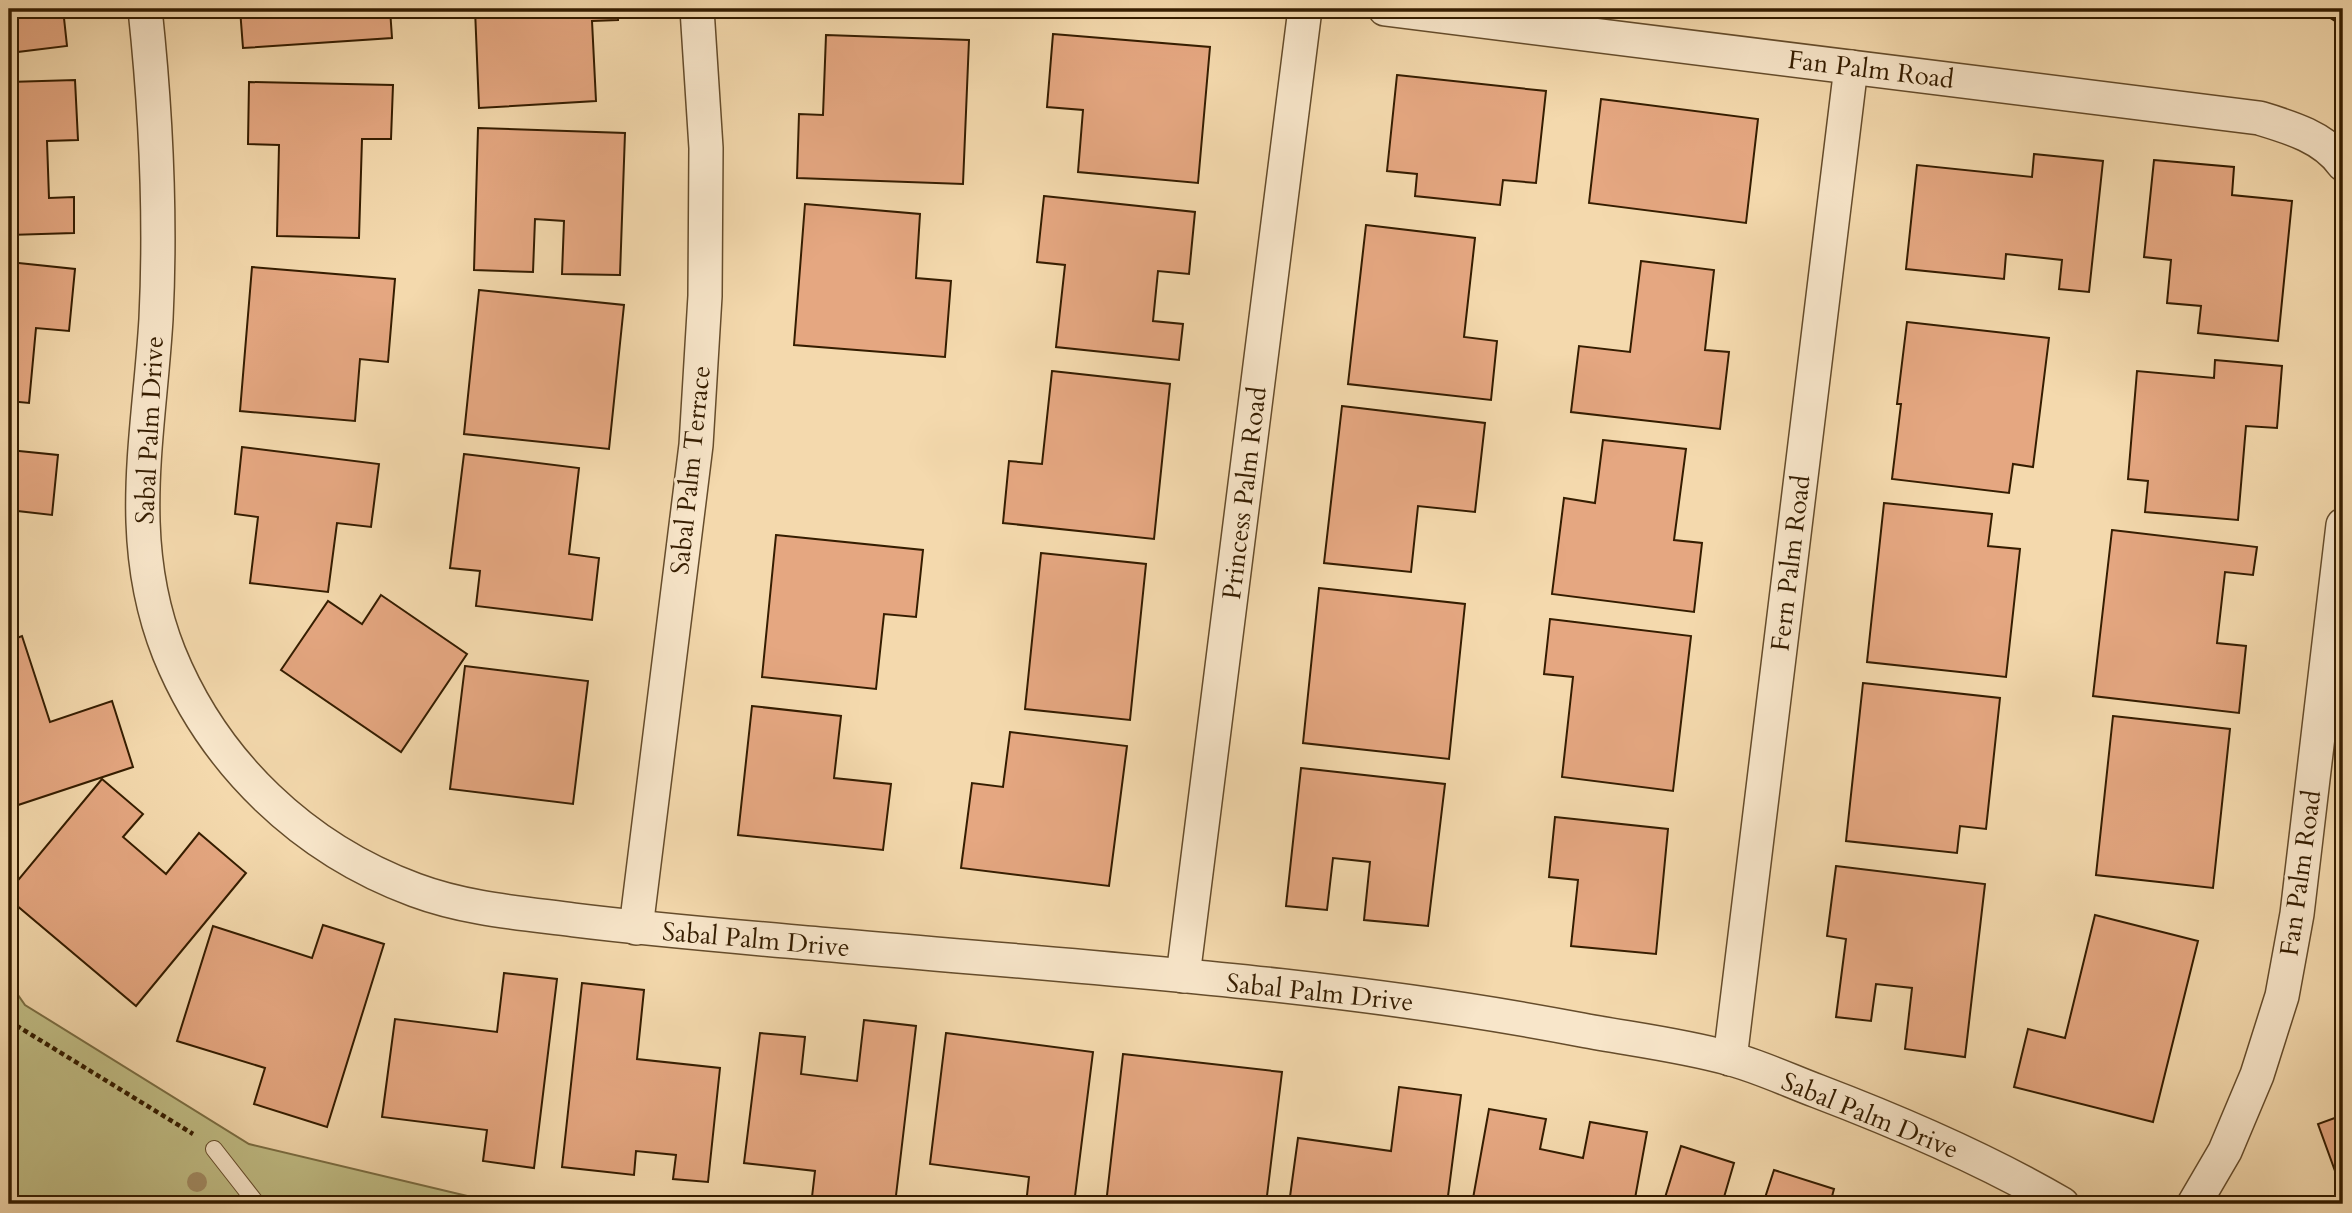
<svg xmlns="http://www.w3.org/2000/svg" width="2352" height="1213" viewBox="0 0 2352 1213" font-family="Cardo,serif">
  <rect width="100%" height="100%" fill="#f4d9ad"/>
  <filter id="stains"><feTurbulence type="fractalNoise" baseFrequency=".00286" numOctaves="4"/><feColorMatrix values="0 0 0 0 .2 0 0 0 0 .09 0 0 0 0 .02 0 0 0 .5 -.17"/></filter>
  <radialGradient id="worn" r=".72"><stop offset=".6" stop-color="#630" stop-opacity="0"/><stop offset="1" stop-color="#630" stop-opacity=".3"/></radialGradient>
  <path fill="#c1be86" stroke="#7b6e43" stroke-width="2" d="M9,982L25,1005L249,1144L501,1204H9Z"/>
  <g fill="#e5a781" stroke="#351d00" stroke-width="2">
    <path d="M9,9H63L67,46L9,53Z"/>
    <path d="M240,9H390L392,38L243,48Z"/>
    <path d="M475,9H618V20L592,21L596,101L479,108Z"/>
    <path d="M2316,9H2343V26Z"/>
    <path d="M1053,34L1210,47L1198,183L1078,172L1083,110L1047,107Z"/>
    <path d="M826,35L969,40L963,184L797,178L799,114L823,115Z"/>
    <path d="M1397,75L1546,91L1536,183L1503,180L1500,205L1415,196L1417,174L1387,171Z"/>
    <path d="M75,80L78,140L47,141L49,198L74,197V233L9,235V82Z"/>
    <path d="M249,82L393,85L391,139H362L359,238L277,236L279,145L248,144Z"/>
    <path d="M1601,99L1758,119L1746,223L1589,203Z"/>
    <path d="M478,128L625,133L620,275L562,274L564,221L535,219L533,272L474,270Z"/>
    <path d="M2034,154L2103,161L2089,292L2059,289L2062,260L2006,254L2004,279L1906,269L1917,165L2032,177Z"/>
    <path d="M2154,160L2234,167L2232,195L2292,201L2278,341L2198,333L2201,306L2167,303L2171,260L2144,257Z"/>
    <path d="M1044,196L1195,212L1189,274L1158,271L1153,321L1183,324L1179,360L1056,347L1065,265L1037,262Z"/>
    <path d="M805,204L920,214L916,278L951,281L945,357L794,345Z"/>
    <path d="M1366,225L1475,238L1464,337L1497,341L1491,400L1348,384Z"/>
    <path d="M1641,261L1714,270L1705,350L1729,352L1720,429L1571,412L1579,346L1630,352Z"/>
    <path d="M9,262L75,269L69,331L36,328L29,403L9,401Z"/>
    <path d="M252,267L395,279L388,362L360,359L355,421L240,411Z"/>
    <path d="M479,290L624,305L609,449L464,434Z"/>
    <path d="M1907,322L2049,338L2033,467L2013,464L2009,493L1892,479L1901,404H1897Z"/>
    <path d="M2215,360L2282,366L2277,428L2246,426L2238,520L2145,512L2148,481L2128,479L2137,371L2214,378Z"/>
    <path d="M1052,371L1170,384L1154,539L1003,523L1009,461L1042,464Z"/>
    <path d="M1342,406L1485,423L1475,512L1418,506L1411,572L1324,563Z"/>
    <path d="M1603,440L1686,449L1674,540L1702,543L1694,612L1552,594L1564,498L1595,503Z"/>
    <path d="M242,447L379,464L371,527L337,523L328,592L250,583L258,517L235,514Z"/>
    <path d="M9,450L58,455L52,515L9,510Z"/>
    <path d="M464,454L579,468L569,554L599,558L592,620L476,606L480,571L450,568Z"/>
    <path d="M1884,503L1992,514L1988,546L2020,549L2006,677L1867,662Z"/>
    <path d="M2112,530L2257,547L2253,575L2225,572L2217,643L2246,646L2239,713L2093,696Z"/>
    <path d="M776,535L923,550L916,617L884,614L876,689L762,677Z"/>
    <path d="M1041,553L1146,564L1130,720L1025,709Z"/>
    <path d="M1319,588L1465,604L1449,759L1303,743Z"/>
    <path d="M381,595L467,654L401,752L281,670L328,601L362,624Z"/>
    <path d="M1550,619L1691,636L1673,791L1562,777L1573,677L1544,674Z"/>
    <path d="M22,636L50,722L112,701L133,767L9,808V641Z"/>
    <path d="M465,666L588,681L573,804L450,789Z"/>
    <path d="M1863,683L2000,698L1986,829L1960,826L1957,853L1846,841Z"/>
    <path d="M752,706L841,716L834,778L891,784L883,850L738,835Z"/>
    <path d="M2113,716L2230,729L2213,888L2096,875Z"/>
    <path d="M1010,732L1127,746L1109,886L961,868L972,783L1003,787Z"/>
    <path d="M1301,768L1445,784L1428,926L1364,920L1370,862L1333,858L1327,910L1286,906Z"/>
    <path d="M102,779L143,814L123,837L166,874L199,833L246,873L136,1006L9,899V891Z"/>
    <path d="M1555,817L1668,829L1656,954L1571,946L1578,880L1549,877Z"/>
    <path d="M1836,866L1985,884L1965,1057L1905,1049L1912,988L1876,984L1871,1021L1836,1017L1846,939L1827,936Z"/>
    <path d="M2095,915L2198,941L2153,1122L2014,1087L2028,1029L2065,1038Z"/>
    <path d="M323,925L384,944L327,1127L254,1104L265,1068L177,1041L213,926L312,958Z"/>
    <path d="M504,973L557,979L534,1168L483,1161L487,1130L382,1117L395,1019L497,1032Z"/>
    <path d="M582,983L644,990L637,1059L720,1068L708,1182L673,1179L676,1155L636,1151L634,1175L562,1167Z"/>
    <path d="M864,1020L916,1026L895,1204L812,1197L815,1171L744,1163L760,1033L805,1037L801,1074L857,1081Z"/>
    <path d="M946,1033L1093,1052L1074,1204H1026L1029,1177L930,1164Z"/>
    <path d="M1123,1054L1282,1072L1266,1204H1106Z"/>
    <path d="M1399,1087L1461,1095L1447,1204H1289L1298,1138L1391,1151Z"/>
    <path d="M1489,1109L1546,1119L1540,1149L1583,1158L1590,1122L1647,1132L1634,1204H1472Z"/>
    <path d="M2343,1115V1193L2318,1124Z"/>
    <path d="M1681,1146L1734,1163L1722,1204H1663Z"/>
    <path d="M1774,1170L1834,1189L1830,1204H1763Z"/>
  </g>
  <g fill="none" stroke-linecap="round" stroke-linejoin="round">
    <defs>
      <path id="service" d="M214,1149L257,1204"/>
      <g id="minor">
        <path d="M145,9C156,112 161,216 156,319C149,436 124,540 169,653C214,764 304,849 415,890C466,909 520,913 574,920C663,931 753,938 843,946C1090,968 1339,983 1582,1030C1630,1039 1681,1045 1728,1058C1758,1066 1788,1080 1817,1091C1901,1123 1985,1159 2062,1204"/>
        <path d="M1385,9L2259,118C2289,127 2324,137 2343,164"/>
        <path d="M636,928L696,445L705,296L706,148L697,9"/>
        <path d="M1183,976L1305,9"/>
        <path d="M1730,1059L1851,67"/>
        <path d="M2194,1204L2225,1151L2257,1075L2282,996L2297,914L2343,525"/>
      </g>
    </defs>
    <use href="#service" stroke="#654c2b" stroke-width="18"/>
    <use href="#minor" stroke="#654c2b" stroke-width="36"/>
    <path stroke="#351d00" stroke-width="4.5" stroke-dasharray="5 3.5" stroke-linecap="butt" d="M9,1021L193,1134"/>
    <use href="#service" stroke="#f8e6ca" stroke-width="16"/>
    <use href="#minor" stroke="#f8e6ca" stroke-width="33"/>
  </g>
  <circle fill="#a28c64" cx="197" cy="1182" r="10"/>
  <g text-anchor="middle" stroke-width="6" stroke-linejoin="round" paint-order="stroke">
    <g font-size="26" fill="#351d00" stroke="#f8e6ca">
      <text transform="translate(1871 69) rotate(7)" y="9">Fan Palm Road</text>
      <text transform="translate(149 430) rotate(-87)" y="9">Sabal Palm Drive</text>
      <text transform="translate(690 470) rotate(-84)" y="9">Sabal Palm Terrace</text>
      <text transform="translate(1244 493) rotate(-83)" y="9">Princess Palm Road</text>
      <text transform="translate(1790 563) rotate(-83)" y="9">Fern Palm Road</text>
      <text transform="translate(2300 873) rotate(-82)" y="9">Fan Palm Road</text>
      <text transform="translate(756 939) rotate(5)" y="9">Sabal Palm Drive</text>
      <text transform="translate(1320 992) rotate(6)" y="9">Sabal Palm Drive</text>
      <text transform="translate(1870 1115) rotate(22)" y="9">Sabal Palm Drive</text>
    </g>
  </g>
  <rect width="2352" height="1213" fill="none" stroke="#f4d9ad" stroke-width="35"/>
  <rect x="10" y="10" width="2331" height="1192" fill="none" stroke="#351d00" stroke-width="3.5"/>
  <rect x="18" y="18" width="2317" height="1178" fill="none" stroke="#351d00" stroke-width="2"/>
  <rect width="100%" height="100%" filter="url(#stains)"/>
  <rect width="100%" height="100%" fill="url(#worn)"/>
</svg>
